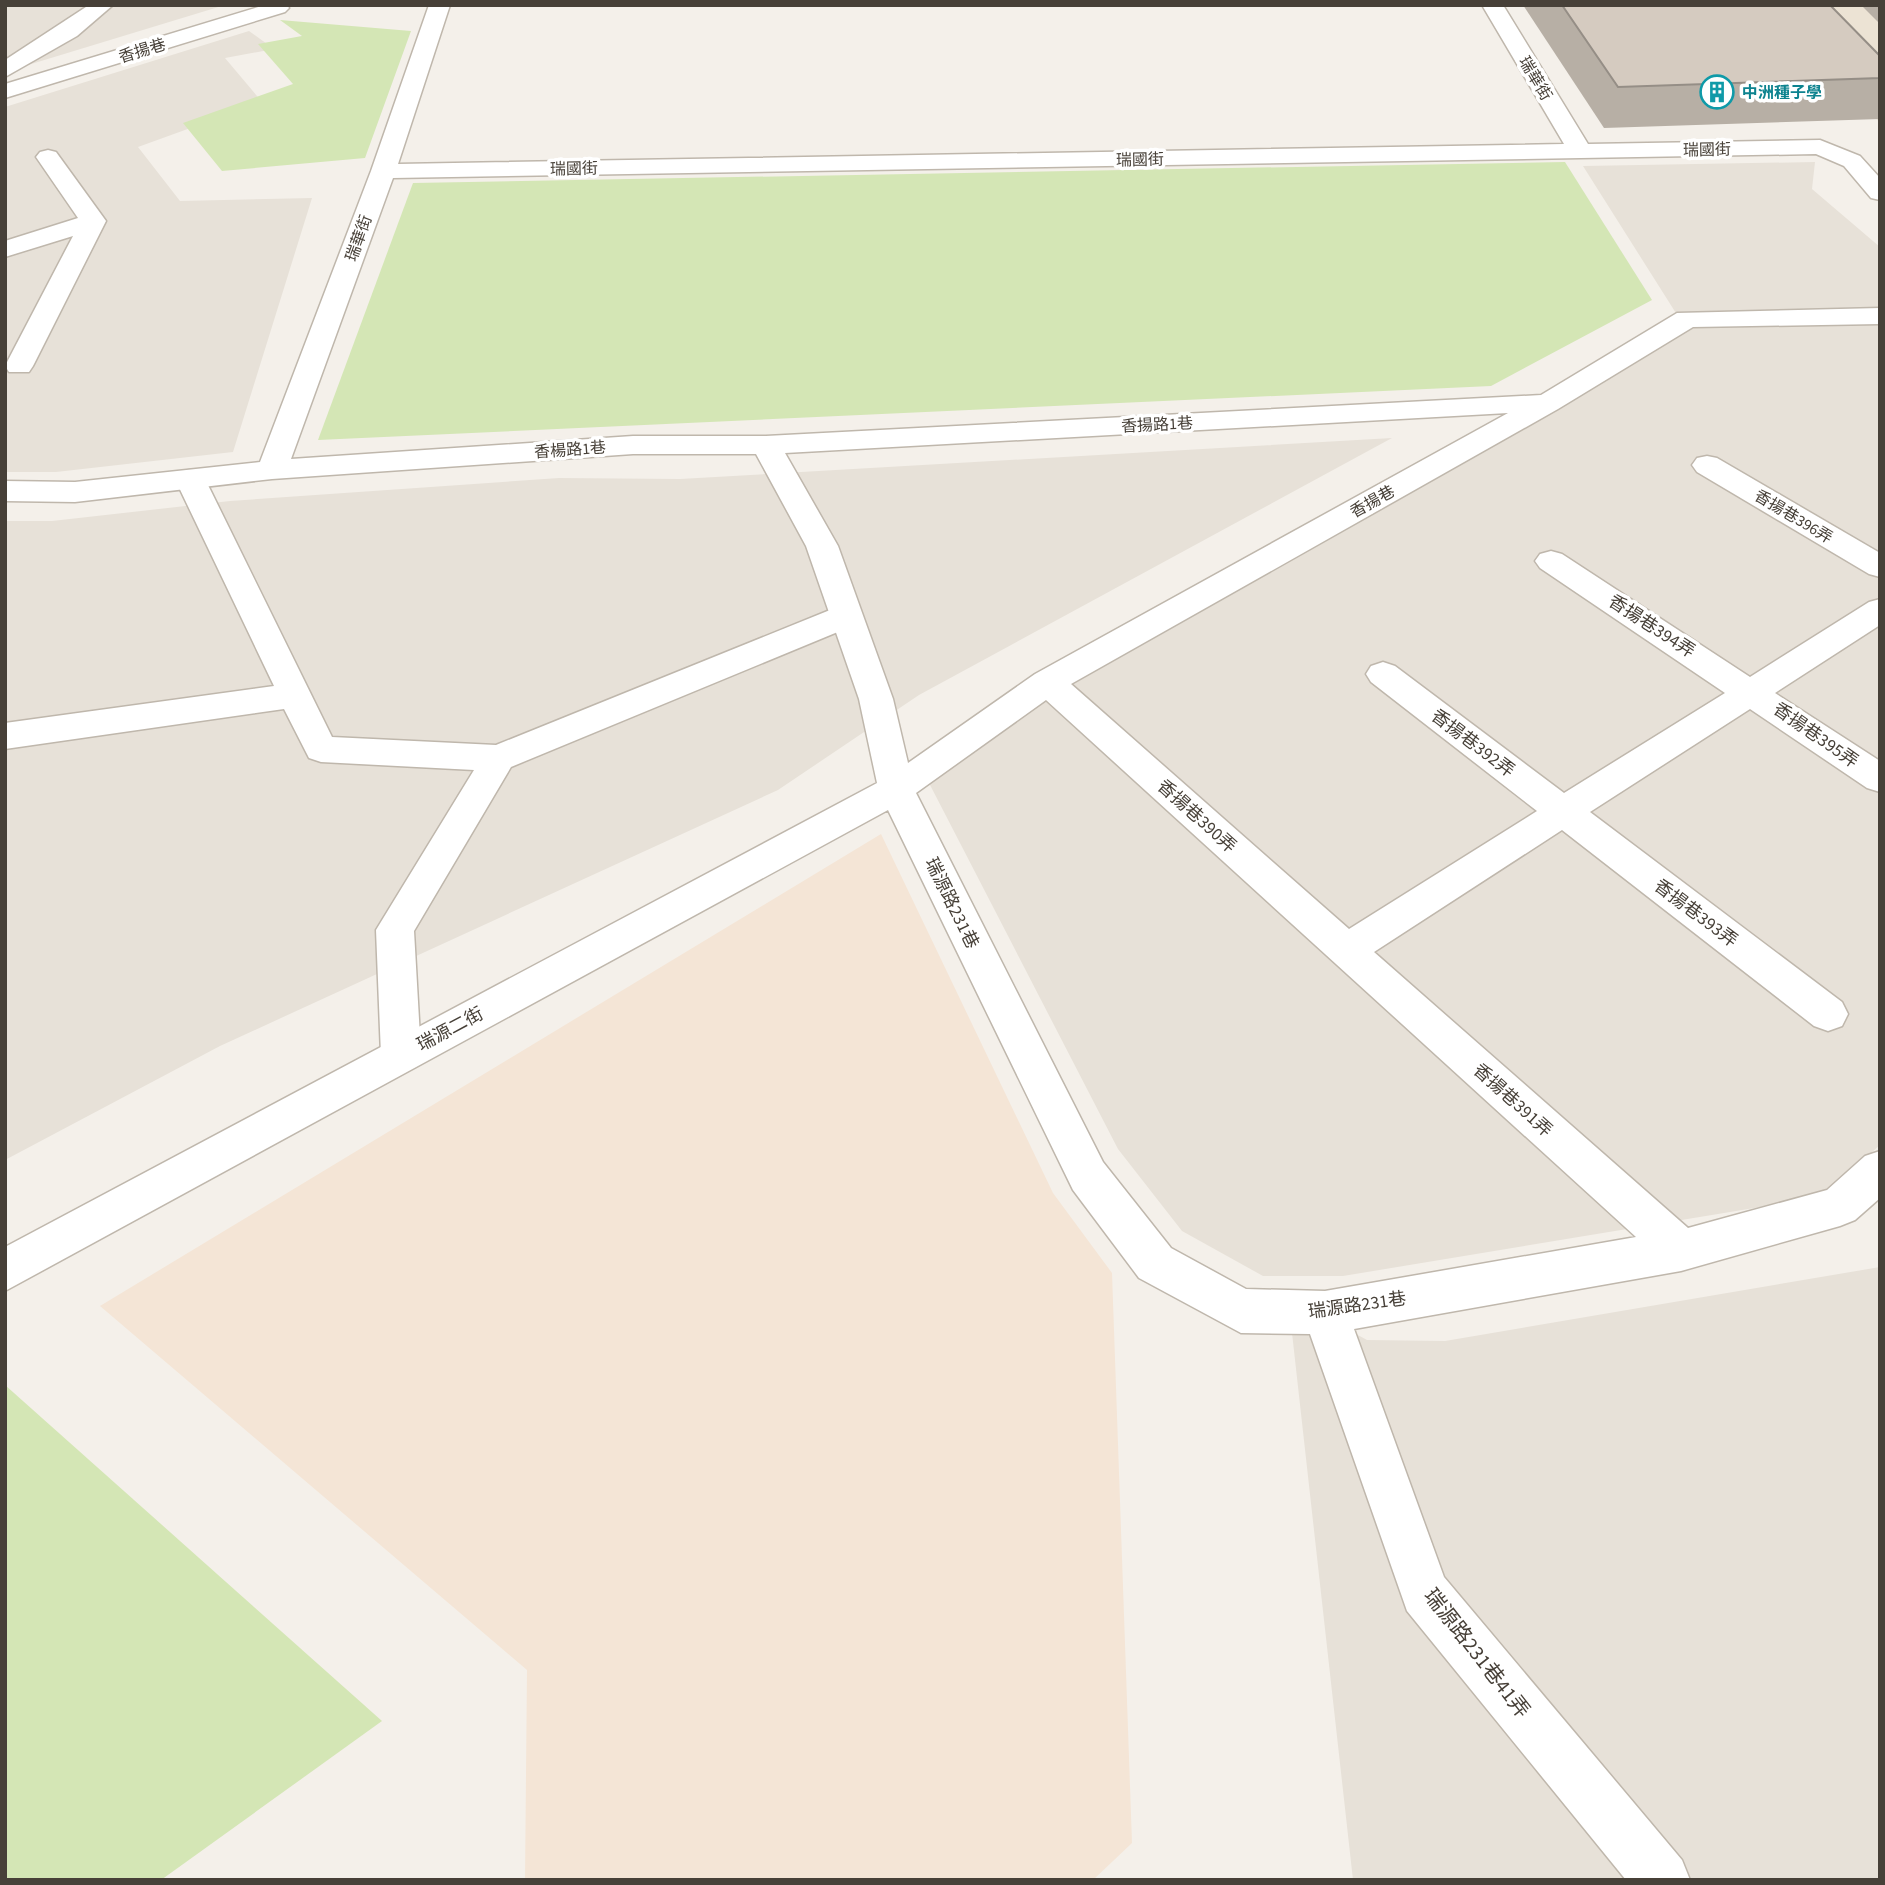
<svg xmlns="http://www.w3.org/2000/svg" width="1885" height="1885" viewBox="0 0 1885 1885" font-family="'Source Sans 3','Noto Sans TC',sans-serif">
  <rect width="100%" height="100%" fill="#f4f0ea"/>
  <g fill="#e7e1d8">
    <path d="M5,5H225L5,72Z"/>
    <path d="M249,31L274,49L225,58L262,102L138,147L180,201L312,198L233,452L56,472H5V107Z"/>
    <path d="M1815,162L1812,189L1880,247V1145L1821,1197L1343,1276H1263L1182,1231L1118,1149L929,783L1073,681L1686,329L1583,166Z"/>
    <path d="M1392,438L919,695L778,790L220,1046L5,1160V521H52L230,501L559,478L680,479Z"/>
    <path d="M1880,1267V1880H1353L1288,1297L1367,1340L1445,1341Z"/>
  </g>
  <path fill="#f4e5d6" d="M881,834L1053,1193L1112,1273L1132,1843L1093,1880H525L527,1670L100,1306Z"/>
  <path fill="#ece3d4" d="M1778,5H1880V123L1793,22Z"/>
  <g fill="#d4e6b5">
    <path d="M280,20L411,31L365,158L222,171L183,123L293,84L258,44L302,36Z"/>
    <path d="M1565,162L1652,300L1491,386L318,440L413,183Z"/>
    <path d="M5,1385L382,1721L161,1880H5Z"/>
  </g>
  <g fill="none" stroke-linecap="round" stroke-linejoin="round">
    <defs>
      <path id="lane" d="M190,470L201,472L205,479L332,737L496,745L835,608L846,605L857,608L862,616L857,624L511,767L414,931L421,1055L415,1067L401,1072L387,1067L381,1055L376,930L474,770L321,762L309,758L284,709L5,749V723L274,686L175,479L179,472Z"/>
      <g id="street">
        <path d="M89,5H113L77,36L5,77V60Z"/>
        <path d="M265,5H287L289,8L285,12L5,98V84Z"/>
        <path d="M429,5H450L398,164L1564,144L1482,5H1503L1588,144L1820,140L1860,156L1880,178V200L1871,198L1844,166L1816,154L393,178L291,459L633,436H766L1541,395L1677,313L1880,308V324L1693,327L1558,409L1071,684L1349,929L1537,811L1371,682L1366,674L1371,666L1383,662L1395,666L1564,793L1725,693L1540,568L1535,561L1540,554L1551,551L1562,554L1750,677L1869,602L1880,599V625L1775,693L1880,761V792L1867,788L1750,709L1590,812L1842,1002L1848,1014L1842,1026L1828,1031L1814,1026L1562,830L1374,952L1688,1228L1827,1190L1865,1156L1880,1151V1198L1855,1220L1840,1226L1681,1271L1354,1329L1444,1577L1682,1860L1690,1880H1626L1407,1611L1310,1334L1241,1333L1139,1278L1073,1190L888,810L5,1291V1247L877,783L859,699L806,546L756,454H633L272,479L75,502L5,501V481L75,482L260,462L371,171ZM1508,413L1035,674L908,763L893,699L838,546L785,453ZM1046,700L1636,1237L1325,1291L1246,1289L1171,1248L1103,1162L916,793Z"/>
        <path d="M48,150L56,152L106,221L33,366L29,372H9L5,366L73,236L5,257V241L78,218L36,157L40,152Z"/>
        <path d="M1707,456L1717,458L1880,553V577L1869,574L1697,472L1692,465L1697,458Z"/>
      </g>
    </defs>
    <use href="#lane" stroke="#bfb7ac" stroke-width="3"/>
    <use href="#street" stroke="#bfb7ac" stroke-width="3"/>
    <use href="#lane" fill="#fff" fill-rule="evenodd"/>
    <use href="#street" fill="#fff" fill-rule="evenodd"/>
  </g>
  <g fill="#b7afa5">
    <path d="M1523,5H1830L1880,56V119L1604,128Z"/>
    <path d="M1861,5H1880V24Z"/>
  </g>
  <path fill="#d5cbc0" stroke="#958e86" stroke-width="2" d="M1562,5H1830L1880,56V78L1618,87Z"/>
  <defs>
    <symbol id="building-ring" viewBox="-11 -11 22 22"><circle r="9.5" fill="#fff" stroke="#0f9aa8" stroke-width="1.5"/><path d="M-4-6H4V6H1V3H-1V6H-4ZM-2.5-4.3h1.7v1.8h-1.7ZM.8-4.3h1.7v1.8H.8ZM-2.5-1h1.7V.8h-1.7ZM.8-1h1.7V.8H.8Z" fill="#0f9aa8"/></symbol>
  </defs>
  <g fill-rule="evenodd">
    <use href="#building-ring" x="1698" y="73" width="38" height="38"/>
  </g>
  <g text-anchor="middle" stroke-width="7" stroke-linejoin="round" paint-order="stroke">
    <g font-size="16" fill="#474038" stroke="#fff">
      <text transform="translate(142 50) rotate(-17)" y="6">香揚巷</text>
      <text transform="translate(1536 78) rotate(59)" y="6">瑞華街</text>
      <text transform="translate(1707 149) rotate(-1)" y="6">瑞國街</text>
      <text transform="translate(1140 159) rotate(-1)" y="6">瑞國街</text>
      <text transform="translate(574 168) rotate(-1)" y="6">瑞國街</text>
      <text transform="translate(358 238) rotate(-70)" y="6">瑞華街</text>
      <text transform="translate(1157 424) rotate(-3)" y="6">香揚路1巷</text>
      <text transform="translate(570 449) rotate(-4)" y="6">香楊路1巷</text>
      <text transform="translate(1372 501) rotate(-29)" y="6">香揚巷</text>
      <text transform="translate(1794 516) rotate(31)" y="6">香揚巷396弄</text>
    </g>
    <g font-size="16" font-weight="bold" fill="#0d838f" stroke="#fff" text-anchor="start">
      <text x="1742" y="98">中洲種子學</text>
    </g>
    <g font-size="18" fill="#474038" stroke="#fff">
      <text transform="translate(1652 626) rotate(33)" y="6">香揚巷394弄</text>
      <text transform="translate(1816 735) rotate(35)" y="6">香揚巷395弄</text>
      <text transform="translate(1473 743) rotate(37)" y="6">香揚巷392弄</text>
      <text transform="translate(1197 816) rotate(42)" y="6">香揚巷390弄</text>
      <text transform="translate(952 903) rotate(64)" y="6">瑞源路231巷</text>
      <text transform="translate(1696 913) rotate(37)" y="6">香揚巷393弄</text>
      <text transform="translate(450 1029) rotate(-28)" y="6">瑞源二街</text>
      <text transform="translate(1513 1100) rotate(42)" y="6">香揚巷391弄</text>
      <text transform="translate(1357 1305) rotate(-8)" y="6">瑞源路231巷</text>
    </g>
    <g font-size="21" fill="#474038" stroke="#fff">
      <text transform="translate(1477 1653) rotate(52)" y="7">瑞源路231巷41弄</text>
    </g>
  </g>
  <rect width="1885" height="1885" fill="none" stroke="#474038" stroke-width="14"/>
</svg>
